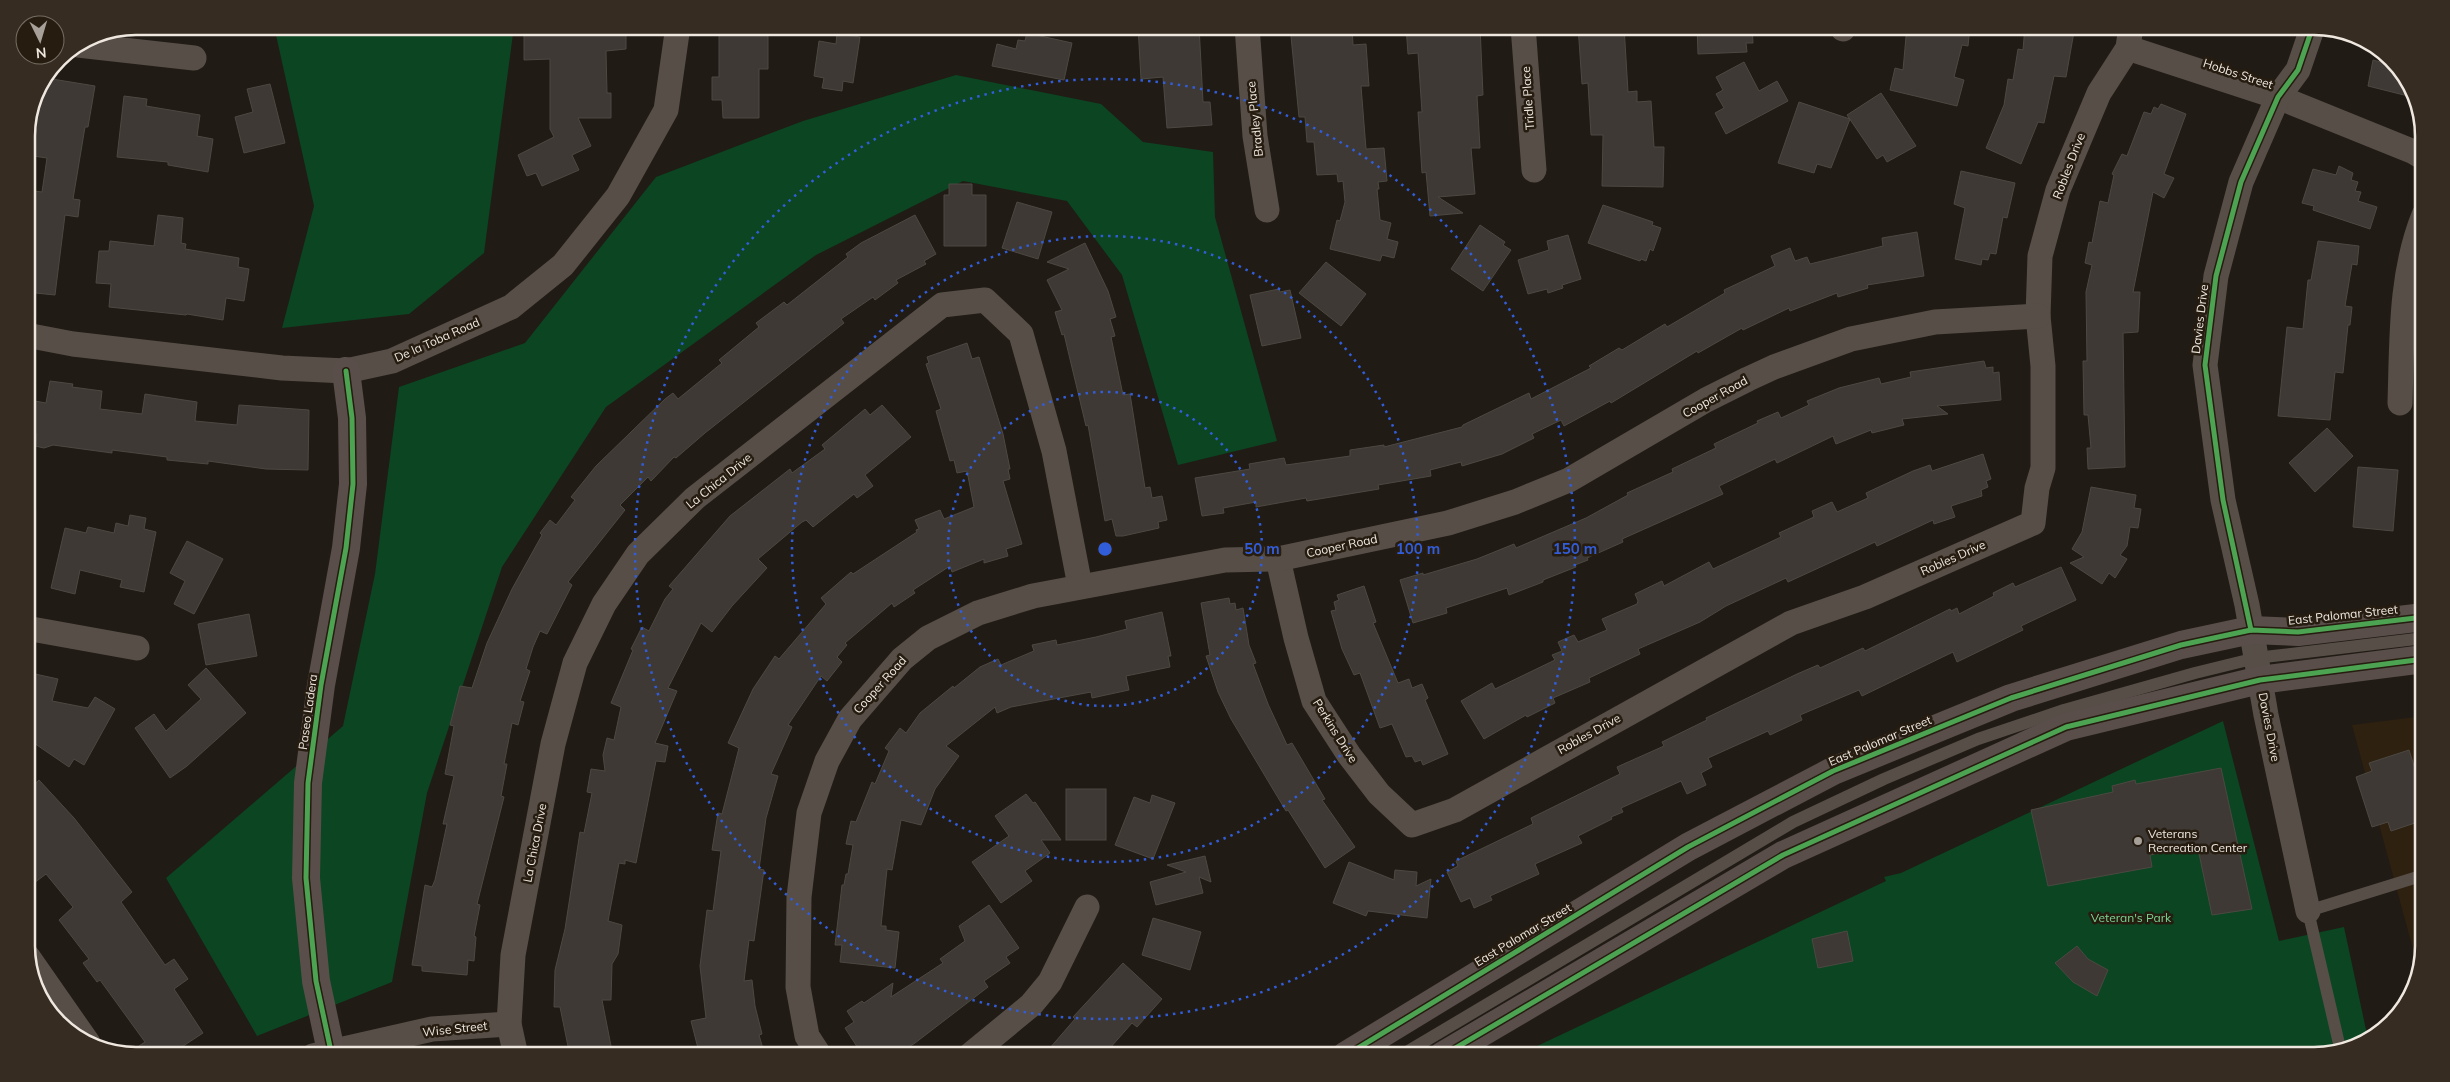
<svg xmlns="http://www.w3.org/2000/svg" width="2450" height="1082" viewBox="0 0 2450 1082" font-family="Mulish,sans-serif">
  <rect width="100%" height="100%" fill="#211b15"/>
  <path fill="#2e2110" d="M2424,716V946L2419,971L2352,725Z"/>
  <g fill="#0b4521">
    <path d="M274,26H514L484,253L409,314L282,328L314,206Z"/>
    <path d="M956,75L1101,104L1143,142L1213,152L1215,217L1277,441L1178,465L1122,275L1067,201L963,181L816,255L606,407L502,567L427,793L392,982L257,1036L166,878L343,726L375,574L399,387L525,343L656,177L803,121Z"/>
    <path d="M2223,721L2279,941L2344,927L2368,1039L2314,1056H1516L1886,881L1884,877L1901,873Z"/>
  </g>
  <g fill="#3e3934" stroke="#4c4842">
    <path d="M596,26L626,27V49L606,51L607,93H611V118H578L591,146L572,155L579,170L542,186L536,173L527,176L518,155L554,137L550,129V59L524,60V28Z"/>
    <path d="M1138,26H1199L1203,102H1210L1212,125L1167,128L1163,77L1141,79Z"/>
    <path d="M1290,26H1352L1353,45L1366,44L1369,86H1361L1366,149L1384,148L1387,181L1378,182L1379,189H1377L1380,220L1391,223L1387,239L1398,242L1394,258L1382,255L1380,261L1330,249L1337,220L1340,221L1345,202L1343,181L1338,182L1337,174L1317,175L1314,142H1307L1305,117H1299Z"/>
    <path d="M1406,26H1480L1483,95L1477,96L1480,148H1471L1475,194L1438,197L1463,213L1430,216L1426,172L1422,173L1418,112H1422L1418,53L1408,54Z"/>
    <path d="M1578,26H1624L1628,92L1637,91V102L1651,101L1654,147H1664L1663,187L1602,186L1603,135H1591L1588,83L1582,84Z"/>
    <path d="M1697,26H1752L1753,43H1746L1747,52L1698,54Z"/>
    <path d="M1907,26H1970L1968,46L1962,45L1954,77L1964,80L1957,106L1890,90L1895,68L1903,70Z"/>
    <path d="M2025,26H2075L2066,77L2054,76L2044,123L2038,122L2021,164L1986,148L2004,105L2008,79L2013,80L2018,49L2023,50Z"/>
    <path d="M719,29H768V69H759V118H723L722,100H712V77H719Z"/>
    <path d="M1027,33L1072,43L1064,80L992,66L997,44L1016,49L1018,40L1025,41Z"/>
    <path d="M837,34L860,37L853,83L843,81L842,91L822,88L824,78L814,76L819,41L836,44Z"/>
    <path d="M2373,60L2392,65L2405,75L2412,97L2368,86Z"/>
    <path d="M1744,62L1759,91L1777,81L1788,101L1726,134L1715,113L1724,108L1716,94L1723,90L1716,77Z"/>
    <path d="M46,78L95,86L88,127H85L73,199L80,200L78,217L65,215L55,295L26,292V190L42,192L47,158L26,155V146L36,93Z"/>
    <path d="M270,84L285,143L244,153L235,117L253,112L247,89Z"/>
    <path d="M1881,93L1916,146L1887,162L1883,155L1877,159L1847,115Z"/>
    <path d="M124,96L147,99L146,106L200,115L197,136L213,139L208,172L168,165V162L117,157Z"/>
    <path d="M1799,102L1850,119L1831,168L1817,164L1814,173L1778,163Z"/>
    <path d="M2161,104L2186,114L2164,174L2174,178L2164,198L2153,192L2133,292H2140L2138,332L2123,333L2125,467L2088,469L2087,448H2091L2088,415H2084L2083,361H2087L2086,292L2092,265L2085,263L2089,242L2092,243L2100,201L2108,203L2114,175L2112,174L2122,154L2127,156L2144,112L2151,114L2154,107L2158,109Z"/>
    <path d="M2339,166L2353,173L2351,180L2358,182L2355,191L2361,192L2358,201L2377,207L2370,229L2313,210L2314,206L2302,203L2313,169L2336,175Z"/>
    <path d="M1961,171L2015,183L2007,218L2003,217L1996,254L1990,253L1988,260L1982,259L1981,265L1955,259L1965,208L1954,204Z"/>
    <path d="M949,184H972V195H986V246H944V195H949Z"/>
    <path d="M1017,202L1052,212L1038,259L1002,248Z"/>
    <path d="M1603,205L1653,222L1652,225L1661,228L1653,251L1650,249L1646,261L1641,259L1640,261L1588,243Z"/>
    <path d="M158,215L183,218L181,243L186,244L185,249L239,258L238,267L249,269L244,301L226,298L223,320L187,314L186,315L109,307L111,284L96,283L99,251H109L110,241L154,246Z"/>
    <path d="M915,215L936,254L924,261L926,264L896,280L898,283L875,300L873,297L841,319L844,323L705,433L676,458L674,457L651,481L648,477L620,505L625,510L568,582L572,585L547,634L540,631L533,647L526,669L530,671L520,701L524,702L518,725L512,723L504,764H507L501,796L504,797L477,904L480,905L474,936L476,937L474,961L468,960L467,975L422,971V966L412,965L425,885L432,887L435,880L447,824H443L454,776L445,774L454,726L450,725L460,686L472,688L487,643L512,589L542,535L540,533L550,520L556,525L575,500L571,497L596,466L665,399L673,393L678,399L722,363L719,360L759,327L756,323L784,302L787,305L848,257L846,254L861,243Z"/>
    <path d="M1480,225L1505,242L1503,245L1511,250L1483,291L1451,269Z"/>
    <path d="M1917,232L1924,276L1867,285L1868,288L1838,297L1837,293L1790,311L1789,308L1743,330L1742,328L1698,353L1697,351L1611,403L1610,401L1564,426L1561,420L1532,434L1534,438L1502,454L1462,466L1461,462L1430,470L1431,476L1378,485L1379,489L1307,501L1306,498L1256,507V502L1223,508L1224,513L1202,516L1195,478L1250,469L1249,464L1284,458L1286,465L1350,456V450L1384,445V447L1462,427L1463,425L1529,393L1531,399L1591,368L1589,366L1619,348L1622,350L1665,324L1667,327L1725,293L1724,290L1775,266L1771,256L1790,248L1795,261L1807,257L1810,264L1883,246L1882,238Z"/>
    <path d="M1568,235L1581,279L1562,285L1563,288L1548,293L1547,289L1528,294L1518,260L1549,250L1547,241Z"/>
    <path d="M2318,241L2359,246L2357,265L2352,264L2345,306L2352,307L2350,325H2348L2343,373L2335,372L2330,420L2278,416L2287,327L2303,329L2308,280H2311Z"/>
    <path d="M1085,243L1108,291L1116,317L1110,319L1115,336L1111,337L1123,395L1130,394L1145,488L1150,487L1152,498L1162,496L1167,520L1158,522L1159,528L1123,536H1116L1112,519L1105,521L1088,425L1086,426L1064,334L1062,335L1055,312L1062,310L1047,280L1069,269L1047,262Z"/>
    <path d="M1326,262L1366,294L1341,326L1299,293Z"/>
    <path d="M1279,289L1280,292L1290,290L1301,338L1262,346L1250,295Z"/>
    <path d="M967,343L972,359L979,357L1003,434L1010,469H1008L1010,479L1003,481L1022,544L1006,549L1008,556L984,563V559L952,572L950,566L913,590L915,593L894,607L892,603L845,643L847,645L837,657L842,662L827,681L821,676L788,725L792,727L771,774L778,776L766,818L759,869L764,870L761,891L754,941L749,940L744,981L752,980L755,1006L762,1034L759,1035L763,1049L739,1056H700L691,1021L706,1018L700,966L707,910L713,911L721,851L712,850L718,813L722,814L739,748L728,743L753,689L775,656L779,659L826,604L821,598L851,572L853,574L917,532L916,530L919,529L915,520L940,510L944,519L974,507L967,471L957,473L954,460L950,461L936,411L941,409L926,364L929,363L927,357Z"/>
    <path d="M1984,361L1986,368L1993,367V373L1999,372L2001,400L1937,406L1948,414L1902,419L1904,425L1872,433L1871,430L1836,444L1833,436L1777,463L1775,459L1719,486L1723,494L1622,539L1623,542L1587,558L1588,560L1575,565L1576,567L1543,580V582L1509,595L1507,588L1446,608L1447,613L1413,623L1400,580L1423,573V575L1477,559L1514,544L1516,548L1586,518L1628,495L1627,493L1673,472L1672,469L1716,448L1714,444L1758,423L1757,421L1778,412L1781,418L1809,405L1807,401L1839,388L1879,378L1881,384L1911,377L1910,372Z"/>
    <path d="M50,381L73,384L72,387L102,391L100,409L142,414L145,394L197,402L195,421L237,425L239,405L309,410L308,470L266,469L208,461V464L167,460V457L112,450V453L53,445L44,448L35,446L37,434L26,433L29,400L46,403Z"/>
    <path d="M882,405L911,437L865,475L873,486L857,498L854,494L813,527L806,520L802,522L758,559L767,568L732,606L712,632L701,623L668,688L677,691L655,743L668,746L665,762L656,761L636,863L625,860V864L619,863L608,921L622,925L618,954L612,964L611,1000H602L613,1056H570L560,1007H554L555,970L565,929L580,832L584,833L592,793L587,792L591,769L605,771L603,755L607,738L614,740L621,707L611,703L633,650L631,649L642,627L649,631L665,599L673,589L669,586L730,516L790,469L792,473L825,449L822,445L865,409L870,415Z"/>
    <path d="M2327,428L2353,456L2315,492L2289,463Z"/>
    <path d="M1983,454L1991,479L1986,481L1988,487L1981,490L1982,496L1951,506L1955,517L1934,524L1933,520L1877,546L1875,542L1788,582L1786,578L1726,606L1700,622L1638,649L1640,654L1589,678L1590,682L1553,698L1555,703L1527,717L1526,715L1484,739L1461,701L1492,683L1495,689L1555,660L1552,655L1562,651L1558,642L1574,635L1578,642L1607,630L1602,619L1637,604L1638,601L1635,594L1662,581L1664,586L1709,562L1713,569L1781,537L1779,533L1814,517L1812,511L1832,502L1837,512L1868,498L1866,493L1913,471L1930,465L1932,471Z"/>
    <path d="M2358,467L2398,470L2393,531L2353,527Z"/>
    <path d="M2091,487L2136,495L2134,508L2141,509L2138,528L2130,527L2127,546L2120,555L2127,559L2115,578L2109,573L2102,584L2070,563L2084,557L2072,549L2082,532Z"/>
    <path d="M130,515L146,518L144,529L156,532L144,592L120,587L122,580L80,570L75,594L51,588L65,528L86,533L88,527L114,533L116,523L128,526Z"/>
    <path d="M187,541L223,559L194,614L174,604L185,581L170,573Z"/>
    <path d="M2061,567L2076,600L2021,626L2023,630L1957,662L1953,652L1862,696L1859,690L1800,715L1802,720L1770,735L1768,731L1708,758L1712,767L1701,773L1706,785L1687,794L1681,781L1621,808L1623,812L1611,817L1612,819L1578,836L1582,843L1535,864L1539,874L1490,896L1492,900L1474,908L1470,898L1461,902L1447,872L1458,866L1456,861L1533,824L1531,818L1620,774L1617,767L1664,746L1662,742L1707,720L1706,718L1797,674L1818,665L1820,668L1863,648L1865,651L1950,609L1951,611L1957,608L1959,614L1994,596L1993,593L2013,583L2015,587Z"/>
    <path d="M1364,586L1376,622L1373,623L1398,683L1409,679L1412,688L1422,684L1428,698L1425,700L1448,754L1423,765L1421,760L1415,762L1412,756L1406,757L1392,724L1380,728L1360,673L1354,675L1342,649L1331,611L1336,610L1334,602L1339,600L1337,595Z"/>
    <path d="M1229,598L1230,604L1235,603L1236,610L1243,608L1249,645L1256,663L1253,664L1268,704L1287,745L1292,743L1325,799L1322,800L1355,847L1325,868L1288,810L1286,811L1231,719L1218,692L1206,656L1210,655L1201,603Z"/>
    <path d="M1162,612L1171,656H1168L1170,667L1126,676L1129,690L1092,698L1091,692L1011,707L997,713L995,707L946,746L959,756L935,789L921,825L901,820L892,870L887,869L881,926H886V930L899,932L895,968L840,962L842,945H835L842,885H844L846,874H848L853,845L846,844L851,821L856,822L872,782L875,784L889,751L885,748L900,728L906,733L920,713L953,686L954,688L980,667L998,659L1001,665L1034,651L1032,645L1056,640L1057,645L1096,637L1127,629L1125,621Z"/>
    <path d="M249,614L257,656L206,665L198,624Z"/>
    <path d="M206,668L246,713L187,766L170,778L135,728L154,714L166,731L201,699L188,685Z"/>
    <path d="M26,672L58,679L52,701L88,708L95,697L115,709L84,765L74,759L69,767L31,741L33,729L26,727Z"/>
    <path d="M2409,750L2424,797V820L2391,831L2388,822L2372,827L2356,777L2372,771L2369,763Z"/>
    <path d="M2221,768L2252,909L2212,915L2198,849L2182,853V849L2150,855L2152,867L2048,886L2031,810L2113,792L2112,786L2135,780L2136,784Z"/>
    <path d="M39,780L74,818L132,892L121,902L165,965L174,959L188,979L174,989L203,1033L174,1052L175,1056L127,1054L145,1042L100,980L97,982L83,963L89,959L59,920L73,907L46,874L26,889V792Z"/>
    <rect x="1066" y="789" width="40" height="51"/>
    <path d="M1026,794L1033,803L1035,802L1061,840H1041L1050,853L1025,871L1032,881L1001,903L972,862L1009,836L995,816Z"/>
    <path d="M1152,795L1175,803L1153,859L1115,845L1134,797L1150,803Z"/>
    <path d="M1205,856L1211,882L1199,877L1203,893L1156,905L1150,882L1186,872L1167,865Z"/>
    <path d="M1349,862L1394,880L1395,870L1417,872L1416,886L1431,879L1427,918L1368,911L1366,916L1333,903Z"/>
    <path d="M989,905L1019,948L1006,957L1010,963L984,981L988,987L915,1043L894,1056H863L845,1028L854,1022L847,1011L862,1001L864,1003L893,983L891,997L943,963L940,959L965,941L959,926Z"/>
    <path d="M1153,918L1201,932L1190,970L1142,955Z"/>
    <path d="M1847,931L1853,961L1818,968L1812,939Z"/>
    <path d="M2077,946L2088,959L2108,970L2097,996L2073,982L2055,963Z"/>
    <path d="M1123,963L1162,999L1137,1027L1132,1023L1103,1056H1043L1075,1019L1073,1017Z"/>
  </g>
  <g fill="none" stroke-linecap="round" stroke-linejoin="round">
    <g stroke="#574e48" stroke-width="12">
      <path d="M2340,1048L2308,911L2424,875"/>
      <path d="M1400,1056L1793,822L1884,779L1978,739L2064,710L2195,673L2256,658L2424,638"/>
    </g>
    <g stroke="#574e48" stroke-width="25">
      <path d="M1247,26L1255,136L1267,210"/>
      <path d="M1523,26L1534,170"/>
      <path d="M1843,29L1844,26"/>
      <path d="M78,45L194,58"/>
      <path d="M2128,48L2278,97L2414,152L2424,158"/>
      <path d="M26,335L73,344L282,368L346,371L392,361L511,307L563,265L618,196L666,110L678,26"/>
      <path d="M2400,403C2402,340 2400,274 2424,215"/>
      <path d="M1278,559L1296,638L1314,701L1349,755L1379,794L1412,825L1455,810L1791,623L1865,597L2033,523L2037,488L2043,468V366L2038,316L2040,256L2058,190L2099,93L2128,48L2131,26"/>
      <path d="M26,628L137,648"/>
      <path d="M2308,911L2266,715L2247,605L2223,500L2205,365L2216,276L2241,182L2278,97L2298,70L2313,26"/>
      <path d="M28,957L88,1043"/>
      <path d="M313,1056L432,1029L509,1024"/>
      <path d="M516,1056L509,1024L513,955L553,744L575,663L604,604L638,554L695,498L942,305L985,300L1021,334L1054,451L1080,586"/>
      <path d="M820,1056L807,1036L798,987L799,897L809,813L827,761L850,719L902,659L928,638L978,613L1033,596L1225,560L1278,559L1448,523L1515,502L1569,480L1706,400L1748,379L1774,367L1851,339L1935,322L2038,316"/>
      <path d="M969,1056L1031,1005L1050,982L1087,907"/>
    </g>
    <g stroke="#594e49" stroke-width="28">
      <path d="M332,1056L316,981L306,878L308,783L321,685L346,548L353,484L352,418L346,371"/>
      <path d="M1345,1056L1688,847L1833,771L2011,698L2181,645L2251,630L2298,632L2424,617"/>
      <path d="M1442,1056L1783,855L2066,727L2260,680L2424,659"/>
    </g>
    <defs>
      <g id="cycleway">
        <path d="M2251,630L2223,500L2205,365L2216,276L2241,182L2278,97L2298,70L2313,26"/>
        <path d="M332,1056L316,981L306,878L308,783L321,685L346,548L353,484L352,418L346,371"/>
        <path d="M1345,1056L1688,847L1833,771L2011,698L2181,645L2251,630L2298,632L2424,617"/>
        <path d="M1442,1056L1783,855L2066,727L2260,680L2424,659"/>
      </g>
    </defs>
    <use href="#cycleway" stroke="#261c10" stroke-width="8"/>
    <use href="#cycleway" stroke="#4ca352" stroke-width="5"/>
  </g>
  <g fill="none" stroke="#325dd9" stroke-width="2.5" stroke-dasharray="2.5 5">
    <circle cx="1105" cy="549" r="157"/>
    <circle cx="1105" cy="549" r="313"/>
    <circle cx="1105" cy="549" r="470"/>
  </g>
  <circle fill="#a7a099" stroke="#261c10" stroke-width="2" cx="2138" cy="841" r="5"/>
  <g text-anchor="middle" stroke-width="5" stroke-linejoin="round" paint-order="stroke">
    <g font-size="12" fill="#efe8e0" stroke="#261c10">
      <text transform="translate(2238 74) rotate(18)" y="4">Hobbs Street</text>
      <text transform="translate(1528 98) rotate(-94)" y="4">Tridle Place</text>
      <text transform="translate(1255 119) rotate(-96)" y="4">Bradley Place</text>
      <text transform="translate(2069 166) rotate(-69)" y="4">Robles Drive</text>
      <text transform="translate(2200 319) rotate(-83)" y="4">Davies Drive</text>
      <text transform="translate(437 340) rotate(-24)" y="4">De la Toba Road</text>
      <text transform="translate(1715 397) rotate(-29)" y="4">Cooper Road</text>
      <text transform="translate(719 481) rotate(-39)" y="4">La Chica Drive</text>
      <text transform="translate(1342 546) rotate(-12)" y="4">Cooper Road</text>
      <text transform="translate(1953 558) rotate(-24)" y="4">Robles Drive</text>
      <text transform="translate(2343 615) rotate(-6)" y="4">East Palomar Street</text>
      <text transform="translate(880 685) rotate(-48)" y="4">Cooper Road</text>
      <text transform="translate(308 712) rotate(-82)" y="4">Paseo Ladera</text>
      <text transform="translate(2269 727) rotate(79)" y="4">Davies Drive</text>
      <text transform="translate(1335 731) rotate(58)" y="4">Perkins Drive</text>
      <text transform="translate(1589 734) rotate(-29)" y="4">Robles Drive</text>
      <text transform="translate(1880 741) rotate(-23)" y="4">East Palomar Street</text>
      <text transform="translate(535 843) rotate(-79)" y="4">La Chica Drive</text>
      <text transform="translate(1523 935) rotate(-31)" y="4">East Palomar Street</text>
      <text transform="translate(455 1029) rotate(-6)" y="4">Wise Street</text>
    </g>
    <g font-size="12" fill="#efe8e0" stroke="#261c10" text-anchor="start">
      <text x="2148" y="838">Veterans<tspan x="2148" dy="14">Recreation Center</tspan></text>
    </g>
    <g font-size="12" fill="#7cd693" stroke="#261c10">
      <text x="2131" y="922">Veteran's Park</text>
    </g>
  </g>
  <path d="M0 0H2450V1082H0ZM136 35H2314A101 101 0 0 1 2415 136V946A101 101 0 0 1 2314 1047H136A101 101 0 0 1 35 946V136A101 101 0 0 1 136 35Z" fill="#362c21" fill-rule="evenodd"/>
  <path fill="none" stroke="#efe8e0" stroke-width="2.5" d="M136 35H2314A101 101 0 0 1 2415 136V946A101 101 0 0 1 2314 1047H136A101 101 0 0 1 35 946V136A101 101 0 0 1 136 35Z"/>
  <circle cx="1105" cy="549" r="8" fill="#325dd9" stroke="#261c10" stroke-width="2.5"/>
  <g font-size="15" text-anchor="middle" font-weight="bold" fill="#325dd9" stroke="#261c10" stroke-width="5" stroke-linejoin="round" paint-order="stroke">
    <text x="1262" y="554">50 m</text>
    <text x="1418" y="554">100 m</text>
    <text x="1575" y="554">150 m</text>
  </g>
  <g transform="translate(40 40) rotate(175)"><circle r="24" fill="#261c10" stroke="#766e63"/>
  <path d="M0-4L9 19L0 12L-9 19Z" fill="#a7a099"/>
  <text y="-8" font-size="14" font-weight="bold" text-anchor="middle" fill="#efe8e0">N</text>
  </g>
</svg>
